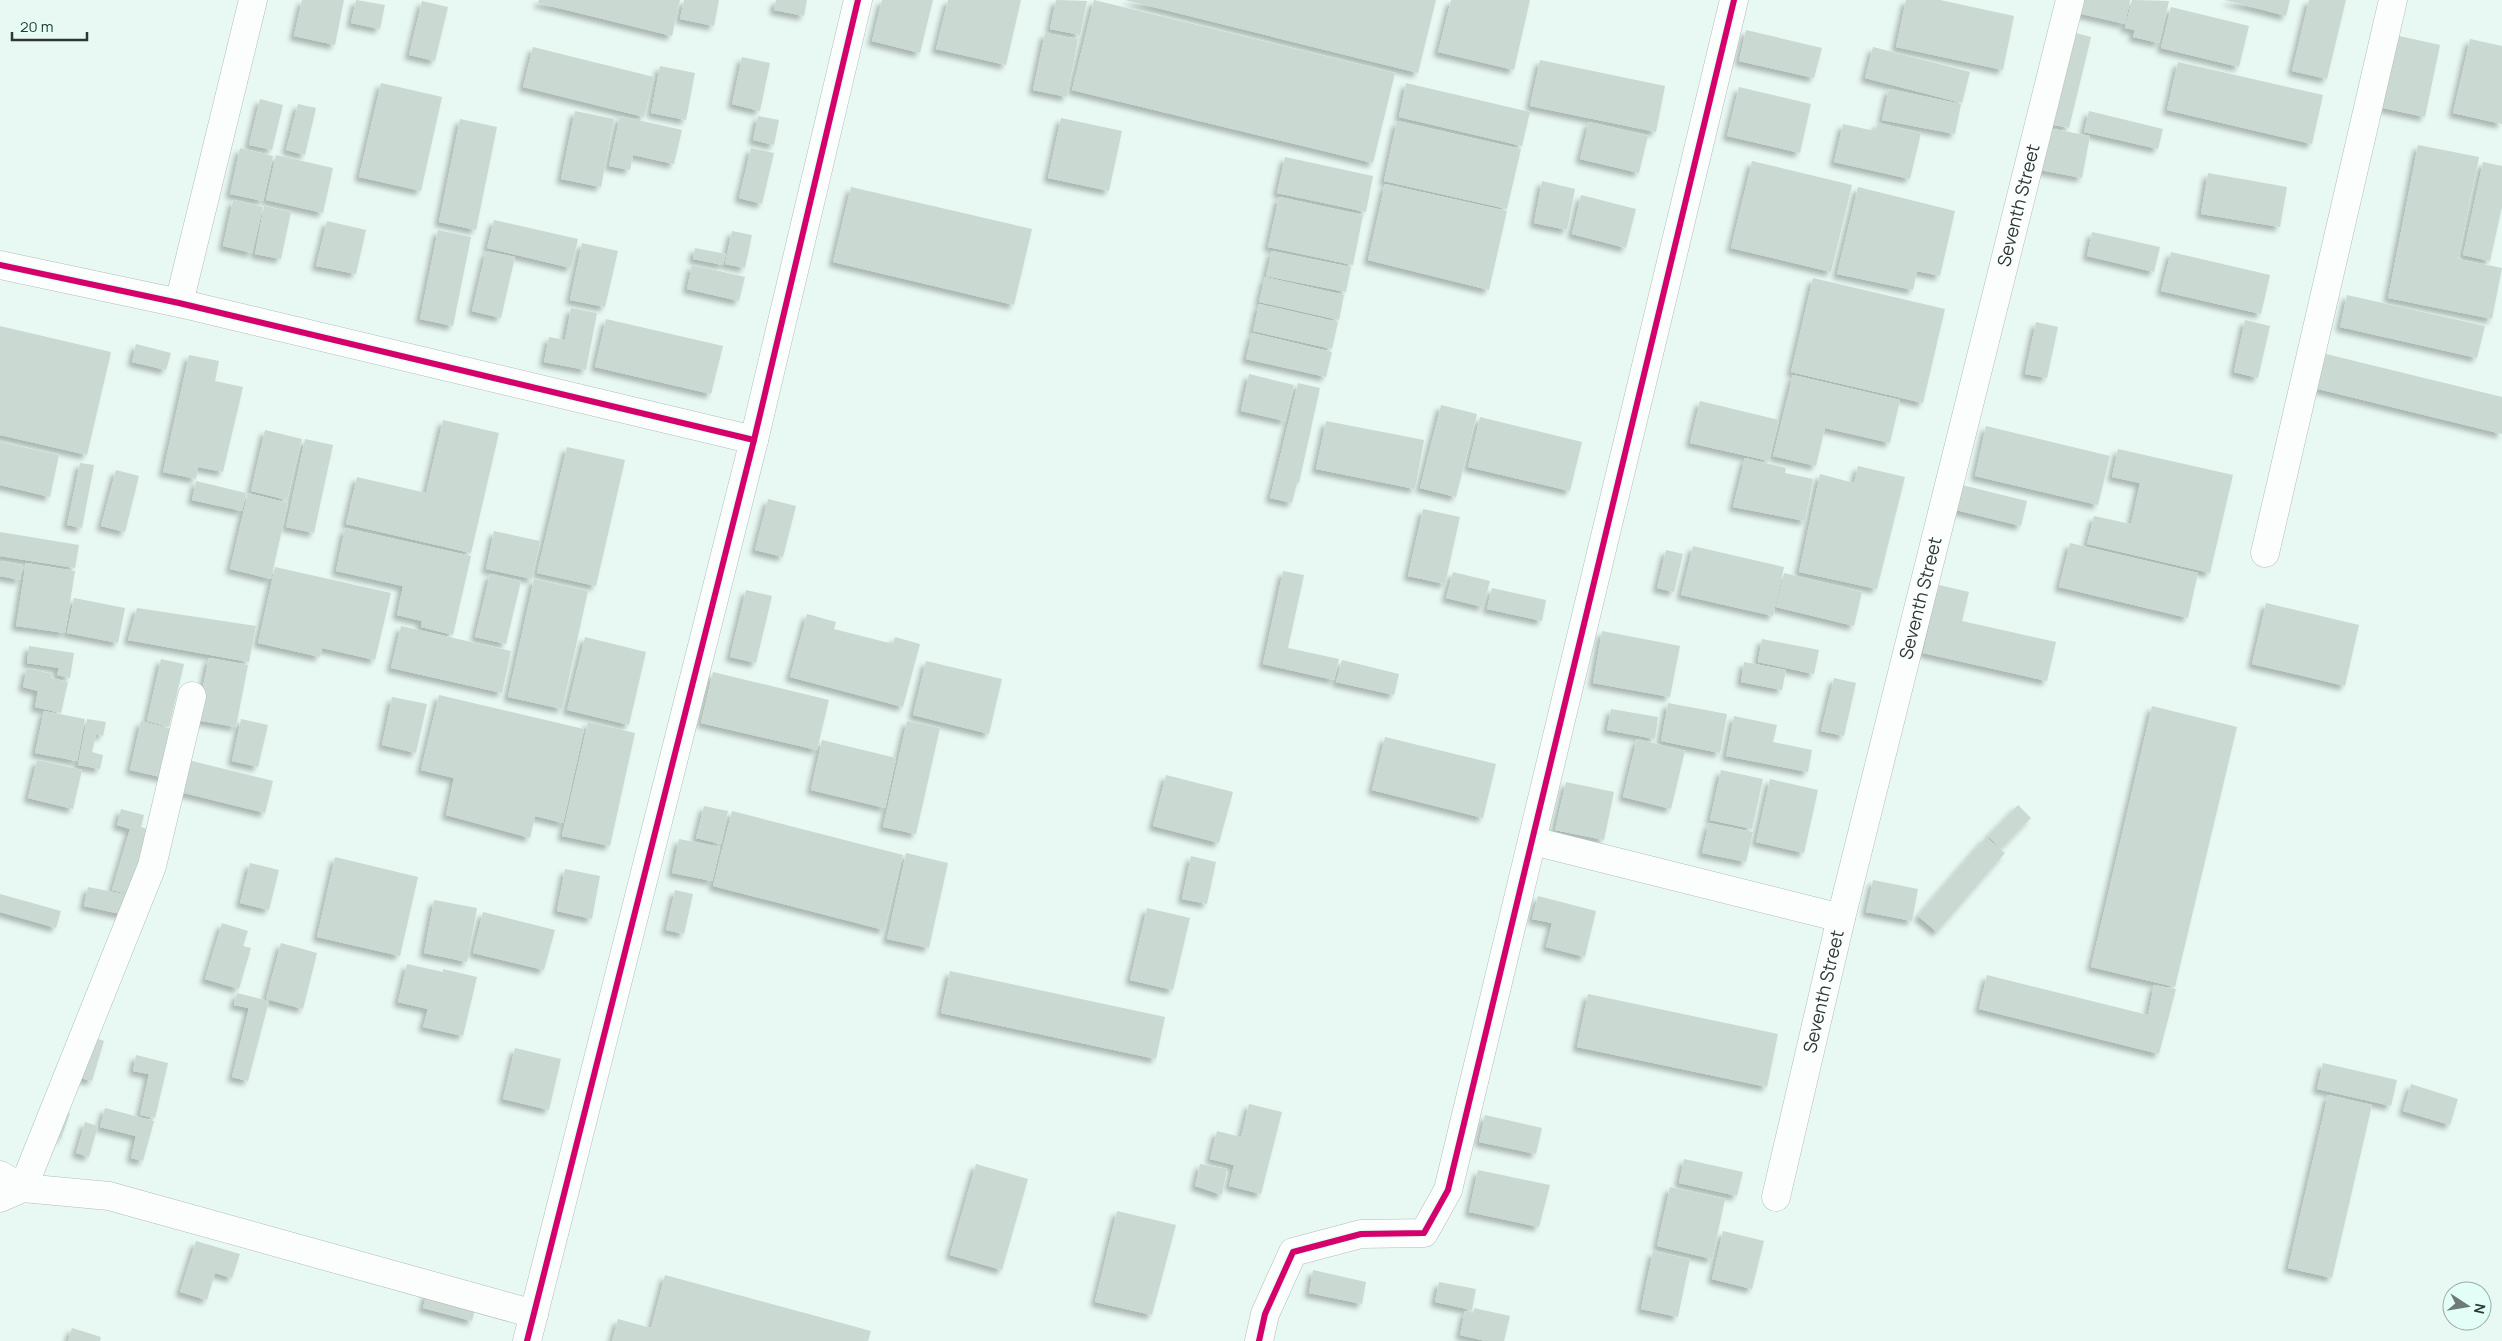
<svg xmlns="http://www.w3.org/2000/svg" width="2502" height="1341" viewBox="0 0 2502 1341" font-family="Manrope,sans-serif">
  <defs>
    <filter id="shadow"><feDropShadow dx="-4.5" dy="4.5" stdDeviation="2.5" flood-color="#0004"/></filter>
  </defs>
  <rect width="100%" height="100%" fill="#e8f8f3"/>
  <g fill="#cad9d1" filter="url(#shadow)">
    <path d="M302,0H344L335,45L294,36Z"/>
    <path d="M356,0L385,5L380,29L351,23Z"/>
    <path d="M539,0H680L672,36L538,3Z"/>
    <path d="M684,0H719L714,26L680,19Z"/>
    <path d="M776,0H807L804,16L774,10Z"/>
    <path d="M882,0H933L920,53L872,41Z"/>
    <path d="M948,0H1021L1006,65L936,49Z"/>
    <path d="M1056,0L1087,1L1080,35L1050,29Z"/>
    <path d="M1094,0L1395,73L1373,163L1072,90Z"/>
    <path d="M1125,0H1436L1418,73Z"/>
    <path d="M1451,0H1530L1514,70L1438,52Z"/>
    <path d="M1906,0H1940L2014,16L2003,70L1896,47Z"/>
    <path d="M2080,0H2130L2125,24L2077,13Z"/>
    <path d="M2132,0L2169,1L2159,43L2133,37L2135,30L2125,28Z"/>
    <path d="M2225,0H2290L2286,16Z"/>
    <path d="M2309,0H2346L2327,79L2292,71Z"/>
    <path d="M422,1L448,7L435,61L409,55Z"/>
    <path d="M2171,7L2249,26L2239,67L2161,48Z"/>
    <path d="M1746,30L1822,48L1814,78L1739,61Z"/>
    <path d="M2072,32L2091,37L2069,128L2049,124Z"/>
    <path d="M1045,33L1078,39L1067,97L1033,90Z"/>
    <path d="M2399,36L2440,45L2425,117L2383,108Z"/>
    <path d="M2470,39L2502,46V124L2453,113Z"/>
    <path d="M533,47L654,77L644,117L523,87Z"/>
    <path d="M1873,47L1970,72L1962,103L1865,78Z"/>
    <path d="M742,57L770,63L760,111L732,104Z"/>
    <path d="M1540,60L1665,86L1656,132L1530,106Z"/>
    <path d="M2178,62L2323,95L2312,144L2167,110Z"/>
    <path d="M660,66L695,73L686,120L651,113Z"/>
    <path d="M381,83L442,97L421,191L359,177Z"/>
    <path d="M1406,83L1530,112L1522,146L1399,117Z"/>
    <path d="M1739,87L1811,104L1800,153L1727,136Z"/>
    <path d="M1889,89L1961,104L1955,134L1882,120Z"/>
    <path d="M260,99L283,105L272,150L249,145Z"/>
    <path d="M298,104L316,108L305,155L286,150Z"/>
    <path d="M575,111L614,119L601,187L561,179Z"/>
    <path d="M2089,111L2163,129L2158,149L2084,132Z"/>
    <path d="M620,116L682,130L674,164L633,155L630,170L609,166Z"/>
    <path d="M758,116L779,120L774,145L753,140Z"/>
    <path d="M1061,118L1122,131L1109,191L1048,178Z"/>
    <path d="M460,119L497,127L476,230L439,222Z"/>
    <path d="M1397,121L1521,149L1507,209L1384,181Z"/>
    <path d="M1589,122L1648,136L1639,173L1580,159Z"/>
    <path d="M1878,123L1921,133L1910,179L1834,162L1843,124L1875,131Z"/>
    <path d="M2048,128L2090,136L2082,178L2040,170Z"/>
    <path d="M2418,145L2479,157L2458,259L2502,268L2492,319L2388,298Z"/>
    <path d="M240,148L273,156L263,201L230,194Z"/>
    <path d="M751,148L774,153L762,204L739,198Z"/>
    <path d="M276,155L333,168L323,213L266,200Z"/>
    <path d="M1285,157L1373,176L1366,212L1277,193Z"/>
    <path d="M1752,161L1852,185L1831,272L1731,248Z"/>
    <path d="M2483,162L2502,166V207L2490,261L2463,255Z"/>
    <path d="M2208,173L2287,187L2280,227L2201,214Z"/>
    <path d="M1542,181L1575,189L1567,230L1534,223Z"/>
    <path d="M1385,184L1507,211L1489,290L1368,260Z"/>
    <path d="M851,187L1032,229L1014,305L833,262Z"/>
    <path d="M1858,187L1955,211L1940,276L1917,271L1913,290L1837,274Z"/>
    <path d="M1581,195L1636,209L1626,248L1572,234Z"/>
    <path d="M1279,197L1363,215L1353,265L1268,247Z"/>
    <path d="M233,200L263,207L252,253L223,246Z"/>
    <path d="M264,206L291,212L281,259L255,254Z"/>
    <path d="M494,220L578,239L571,268L487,248Z"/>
    <path d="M327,221L366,230L356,274L316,266Z"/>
    <path d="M438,230L471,237L453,326L420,319Z"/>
    <path d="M732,231L752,235L745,268L725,264Z"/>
    <path d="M2092,232L2160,247L2154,272L2087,256Z"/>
    <path d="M582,243L618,251L605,307L570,300Z"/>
    <path d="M695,248L726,254L723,265L693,259Z"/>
    <path d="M486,251L515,257L501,318L472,311Z"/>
    <path d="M1272,251L1351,267L1346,292L1266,276Z"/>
    <path d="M2171,252L2270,275L2261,314L2161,291Z"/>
    <path d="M692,265L745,277L739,301L687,289Z"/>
    <path d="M1265,277L1344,295L1339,320L1259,302Z"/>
    <path d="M1813,278L1945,309L1923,403L1791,372Z"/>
    <path d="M2347,295L2485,326L2477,358L2340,327Z"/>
    <path d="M1259,304L1338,322L1332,349L1253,331Z"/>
    <path d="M571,308L597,313L586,370L544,362L549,337L565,340Z"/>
    <path d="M606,319L723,346L711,394L595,367Z"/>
    <path d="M2245,320L2270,326L2258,378L2234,372Z"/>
    <path d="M2036,322L2058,327L2047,378L2025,374Z"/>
    <path d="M0,326L111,352L87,455L0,435Z"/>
    <path d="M1252,333L1332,352L1326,377L1246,359Z"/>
    <path d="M136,344L171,353L166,370L132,362Z"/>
    <path d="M2326,354L2502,397V434L2318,389Z"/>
    <path d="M189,355L219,361L215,381L243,387L223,472L198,467L196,479L163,472Z"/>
    <path d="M1249,374L1294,385L1285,421L1241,411Z"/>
    <path d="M1793,375L1900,400L1890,443L1825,428L1816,466L1773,456Z"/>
    <path d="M1298,383L1320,388L1299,483H1297L1292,503L1270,498Z"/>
    <path d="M1700,401L1779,420L1769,461L1690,443Z"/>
    <path d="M1441,405L1477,414L1456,497L1420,488Z"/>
    <path d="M1480,417L1582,442L1570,491L1468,467Z"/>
    <path d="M443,420L499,433L471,553L346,524L357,477L426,493Z"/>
    <path d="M1326,421L1424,440L1415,489L1316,469Z"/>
    <path d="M1986,426L2110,456L2098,505L1975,476Z"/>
    <path d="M265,430L302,439L287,500L251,491Z"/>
    <path d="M305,439L333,445L314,533L286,527Z"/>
    <path d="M0,442L59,455L50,497L0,485Z"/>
    <path d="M567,447L625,460L596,586L537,573Z"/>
    <path d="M2118,449L2233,475L2210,573L2087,544L2094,516L2131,524L2140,483L2112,477Z"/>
    <path d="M1745,458L1786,468L1785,473L1813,479L1805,521L1733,507Z"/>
    <path d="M80,463L94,465L82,528L67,525Z"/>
    <path d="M1858,466L1905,477L1877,589L1799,572L1820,474L1854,483Z"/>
    <path d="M116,470L139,476L125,532L101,526Z"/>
    <path d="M196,481L246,493L242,511L192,500Z"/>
    <path d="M1962,485L2027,501L2021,526L1956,510Z"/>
    <path d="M248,493L288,503L271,579L230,569Z"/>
    <path d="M768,499L796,506L783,557L755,550Z"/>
    <path d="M1423,509L1460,517L1445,584L1408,576Z"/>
    <path d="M345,528L471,556L453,635L421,627L422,621L397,615L403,586L336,571Z"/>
    <path d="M494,531L540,541L532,579L486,569Z"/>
    <path d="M0,532L79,545L75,568L0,556Z"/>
    <path d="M2070,543L2198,573L2188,618L2059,587Z"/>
    <path d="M1693,546L1784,567L1773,616L1681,595Z"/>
    <path d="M1666,550L1683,554L1674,592L1657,588Z"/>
    <path d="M0,561L22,565L20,580L0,576Z"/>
    <path d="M26,563L75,571L65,633L16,626Z"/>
    <path d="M275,567L391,593L375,660L322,648L320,657L258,643Z"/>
    <path d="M1283,571L1304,575L1288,648L1339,659L1334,680L1263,664Z"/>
    <path d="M1453,572L1490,581L1483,607L1446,598Z"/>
    <path d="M1784,573L1862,592L1854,626L1776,607Z"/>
    <path d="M490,574L521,581L506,644L475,637Z"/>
    <path d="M534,579L588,591L562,709L508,697Z"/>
    <path d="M1939,585L1969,592L1962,621L2056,642L2047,681L1923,653Z"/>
    <path d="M1492,588L1546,600L1542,621L1487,609Z"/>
    <path d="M746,590L772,596L756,663L730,657Z"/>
    <path d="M74,598L125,608L118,643L67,633Z"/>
    <path d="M2266,603L2359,625L2345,686L2252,664Z"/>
    <path d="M137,608L256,626L249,662L128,640Z"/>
    <path d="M807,614L836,622L834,629L893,644L895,637L920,644L903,707L790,677Z"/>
    <path d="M401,626L511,651L502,693L391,668Z"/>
    <path d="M1602,631L1680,646L1670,697L1593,683Z"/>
    <path d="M585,637L646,652L629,725L567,710Z"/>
    <path d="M1762,639L1819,650L1814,674L1758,662Z"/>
    <path d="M29,646L74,653L70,678L57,675L59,668L27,663Z"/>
    <path d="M209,658L248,665L236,727L196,720Z"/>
    <path d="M161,659L184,664L169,727L147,721Z"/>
    <path d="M1342,660L1399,674L1394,695L1336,682Z"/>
    <path d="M926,661L1002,679L989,734L913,715Z"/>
    <path d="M1744,662L1786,670L1782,690L1741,682Z"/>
    <path d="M27,668L52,674L51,678L68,682L61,713L35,707L38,691L23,687Z"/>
    <path d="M713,672L829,700L817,750L701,723Z"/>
    <path d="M1834,678L1856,683L1844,736L1821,731Z"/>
    <path d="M439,695L584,729L563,823L535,816L530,838L446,815L454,778L421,770Z"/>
    <path d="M392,697L427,704L416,753L382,745Z"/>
    <path d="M1668,703L1727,714L1720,753L1661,741Z"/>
    <path d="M2152,706L2237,727L2175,987L2091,967Z"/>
    <path d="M1611,709L1658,717L1655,739L1607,730Z"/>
    <path d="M44,711L85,719L77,761L35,753Z"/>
    <path d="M1734,716L1777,725L1773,742L1812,750L1808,772L1726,756Z"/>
    <path d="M87,719L106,722L103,736L96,734L92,752L103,755L100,769L78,765Z"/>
    <path d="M241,719L268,725L258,767L232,761Z"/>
    <path d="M141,721L176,730L165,778L130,770Z"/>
    <path d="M907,721L940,728L916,834L883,827Z"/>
    <path d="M588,722L635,733L610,846L562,836Z"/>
    <path d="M1385,737L1496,764L1483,818L1372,790Z"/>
    <path d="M1637,739L1685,751L1671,809L1623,797Z"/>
    <path d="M822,740L896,758L885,808L811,790Z"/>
    <path d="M184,759L273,781L265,813L176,791Z"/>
    <path d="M37,760L82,770L73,809L28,798Z"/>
    <path d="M1721,770L1763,779L1752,829L1710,820Z"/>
    <path d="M1166,775L1233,792L1219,843L1153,826Z"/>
    <path d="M1770,779L1818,790L1804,853L1756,842Z"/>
    <path d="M1566,782L1614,792L1604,840L1555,830Z"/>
    <path d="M2018,805L2031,818L2001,849L1988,836Z"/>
    <path d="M704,806L728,811L721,844L696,838Z"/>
    <path d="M121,809L144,815L141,827L150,830L132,895L112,890L130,829L117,825Z"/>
    <path d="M732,811L903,855L884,930L713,886Z"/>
    <path d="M1709,823L1753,832L1746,862L1702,853Z"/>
    <path d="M1986,837L2005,853L1937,932L1918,916Z"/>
    <path d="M679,839L720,847L712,881L672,873Z"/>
    <path d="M906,853L948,863L929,948L887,939Z"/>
    <path d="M1191,856L1216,862L1207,904L1182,899Z"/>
    <path d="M335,857L418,877L400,956L317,937Z"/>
    <path d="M250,863L279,870L269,910L240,903Z"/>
    <path d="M565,869L600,876L592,919L557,911Z"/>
    <path d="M1873,880L1918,889L1912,921L1866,912Z"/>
    <path d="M88,887L129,895L125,915L84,906Z"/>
    <path d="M675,890L693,894L684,934L666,930Z"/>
    <path d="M0,894L61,911L56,928L0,912Z"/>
    <path d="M1538,896L1596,911L1585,957L1546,947L1552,923L1532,919Z"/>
    <path d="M434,900L477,908L467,962L424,953Z"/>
    <path d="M1147,908L1190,918L1173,990L1130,980Z"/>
    <path d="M483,912L555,930L544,970L473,953Z"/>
    <path d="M222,923L248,931L243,946L251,948L239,989L205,979Z"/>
    <path d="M281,943L317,953L303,1009L266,999Z"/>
    <path d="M407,964L443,972V969L477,977L463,1036L423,1027L428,1009L398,1002Z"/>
    <path d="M950,971L1165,1017L1156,1059L941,1013Z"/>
    <path d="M1987,975L2148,1015L2154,985L2176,989L2159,1054L1979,1009Z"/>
    <path d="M237,993L269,1001L248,1081L232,1077L249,1008L234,1005Z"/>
    <path d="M1588,994L1778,1034L1767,1087L1577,1047Z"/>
    <path d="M89,1036L104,1041L92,1081L76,1077Z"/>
    <path d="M515,1048L561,1059L549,1110L503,1099Z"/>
    <path d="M136,1055L168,1063L155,1118L140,1115L149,1074L133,1071Z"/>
    <path d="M2323,1063L2397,1080L2391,1106L2317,1089Z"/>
    <path d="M2411,1084L2458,1099L2450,1125L2403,1111Z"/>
    <path d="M2328,1095L2372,1105L2332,1278L2288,1268Z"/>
    <path d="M1249,1104L1282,1112L1261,1194L1229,1186L1234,1165L1210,1159L1217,1131L1241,1137Z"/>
    <path d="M105,1108L154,1121L143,1161L131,1158L136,1136L100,1127Z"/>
    <path d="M60,1109L70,1113L61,1139L51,1135Z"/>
    <path d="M1485,1115L1542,1128L1536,1154L1479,1142Z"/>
    <path d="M85,1122L98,1126L89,1157L76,1153Z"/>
    <path d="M1684,1159L1743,1172L1737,1196L1679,1183Z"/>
    <path d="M976,1164L1028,1179L1002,1270L950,1255Z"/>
    <path d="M1200,1164L1227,1169L1222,1195L1195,1186Z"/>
    <path d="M1478,1170L1550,1185L1539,1227L1469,1212Z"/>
    <path d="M1670,1187L1725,1199L1712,1259L1657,1246Z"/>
    <path d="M1117,1211L1176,1225L1152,1315L1095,1302Z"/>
    <path d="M1723,1231L1764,1241L1752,1289L1712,1279Z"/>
    <path d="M196,1241L240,1254L232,1278L215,1273L207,1300L180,1292Z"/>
    <path d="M1653,1251L1690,1259L1678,1317L1641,1309Z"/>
    <path d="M1313,1270L1366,1282L1362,1304L1309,1293Z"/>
    <path d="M665,1275L871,1331L868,1341H612L618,1319L651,1328Z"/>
    <path d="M1439,1282L1476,1289L1472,1310L1435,1302Z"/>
    <path d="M427,1292L476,1305L472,1321L423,1308Z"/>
    <path d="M1474,1308L1510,1316L1504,1341H1486L1460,1335L1465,1311L1473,1313Z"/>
    <path d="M72,1328L101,1337L100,1341H68Z"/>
  </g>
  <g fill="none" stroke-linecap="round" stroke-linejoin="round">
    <defs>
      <g id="minor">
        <path d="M0,265L179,303L754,440"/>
        <path d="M179,303L253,0"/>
        <path d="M2265,553L2393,0"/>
        <path d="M1533,841L1841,918"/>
        <path d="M0,1175L23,1188L152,866L192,696"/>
        <path id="s1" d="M1776,1197L1841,918L2070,0"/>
        <path d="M0,1198L23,1188L109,1196L534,1314"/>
        <path d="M527,1341L754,440L858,0"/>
        <path d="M1259,1341L1265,1314L1293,1252L1361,1234L1424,1233L1448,1190L1734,0"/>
      </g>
    </defs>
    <use href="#minor" stroke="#b0beba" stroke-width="29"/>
    <use href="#minor" stroke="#fcfefd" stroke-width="28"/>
    <defs>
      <g id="cycleway">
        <path d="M0,265L179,303L754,440"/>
        <path d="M527,1341L754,440L858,0"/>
        <path d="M1259,1341L1265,1314L1293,1252L1361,1234L1424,1233L1448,1190L1734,0"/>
      </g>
    </defs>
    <use href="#cycleway" stroke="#e2fef6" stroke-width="9"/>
    <use href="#cycleway" stroke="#d6006c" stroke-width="6"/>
  </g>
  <g text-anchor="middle" stroke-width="4" stroke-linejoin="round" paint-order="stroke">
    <g font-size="18" fill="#2a3834" stroke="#e2fef6">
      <text dy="6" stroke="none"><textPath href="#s1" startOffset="1021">Seventh Street</textPath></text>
      <text dy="6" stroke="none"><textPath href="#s1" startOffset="616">Seventh Street</textPath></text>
      <text dy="6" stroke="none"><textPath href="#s1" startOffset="211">Seventh Street</textPath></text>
    </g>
  </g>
  <g transform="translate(2467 1306) rotate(102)"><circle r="24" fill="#e2fef6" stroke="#98afa8"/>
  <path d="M0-4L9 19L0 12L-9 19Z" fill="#6c7b77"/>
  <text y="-8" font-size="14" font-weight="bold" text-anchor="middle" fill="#2a3834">N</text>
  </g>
  <path d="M12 32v8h75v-8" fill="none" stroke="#2a3834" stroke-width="2.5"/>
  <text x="20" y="32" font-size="15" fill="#2a3834" stroke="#e2fef6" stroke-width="4" paint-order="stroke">20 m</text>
</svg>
